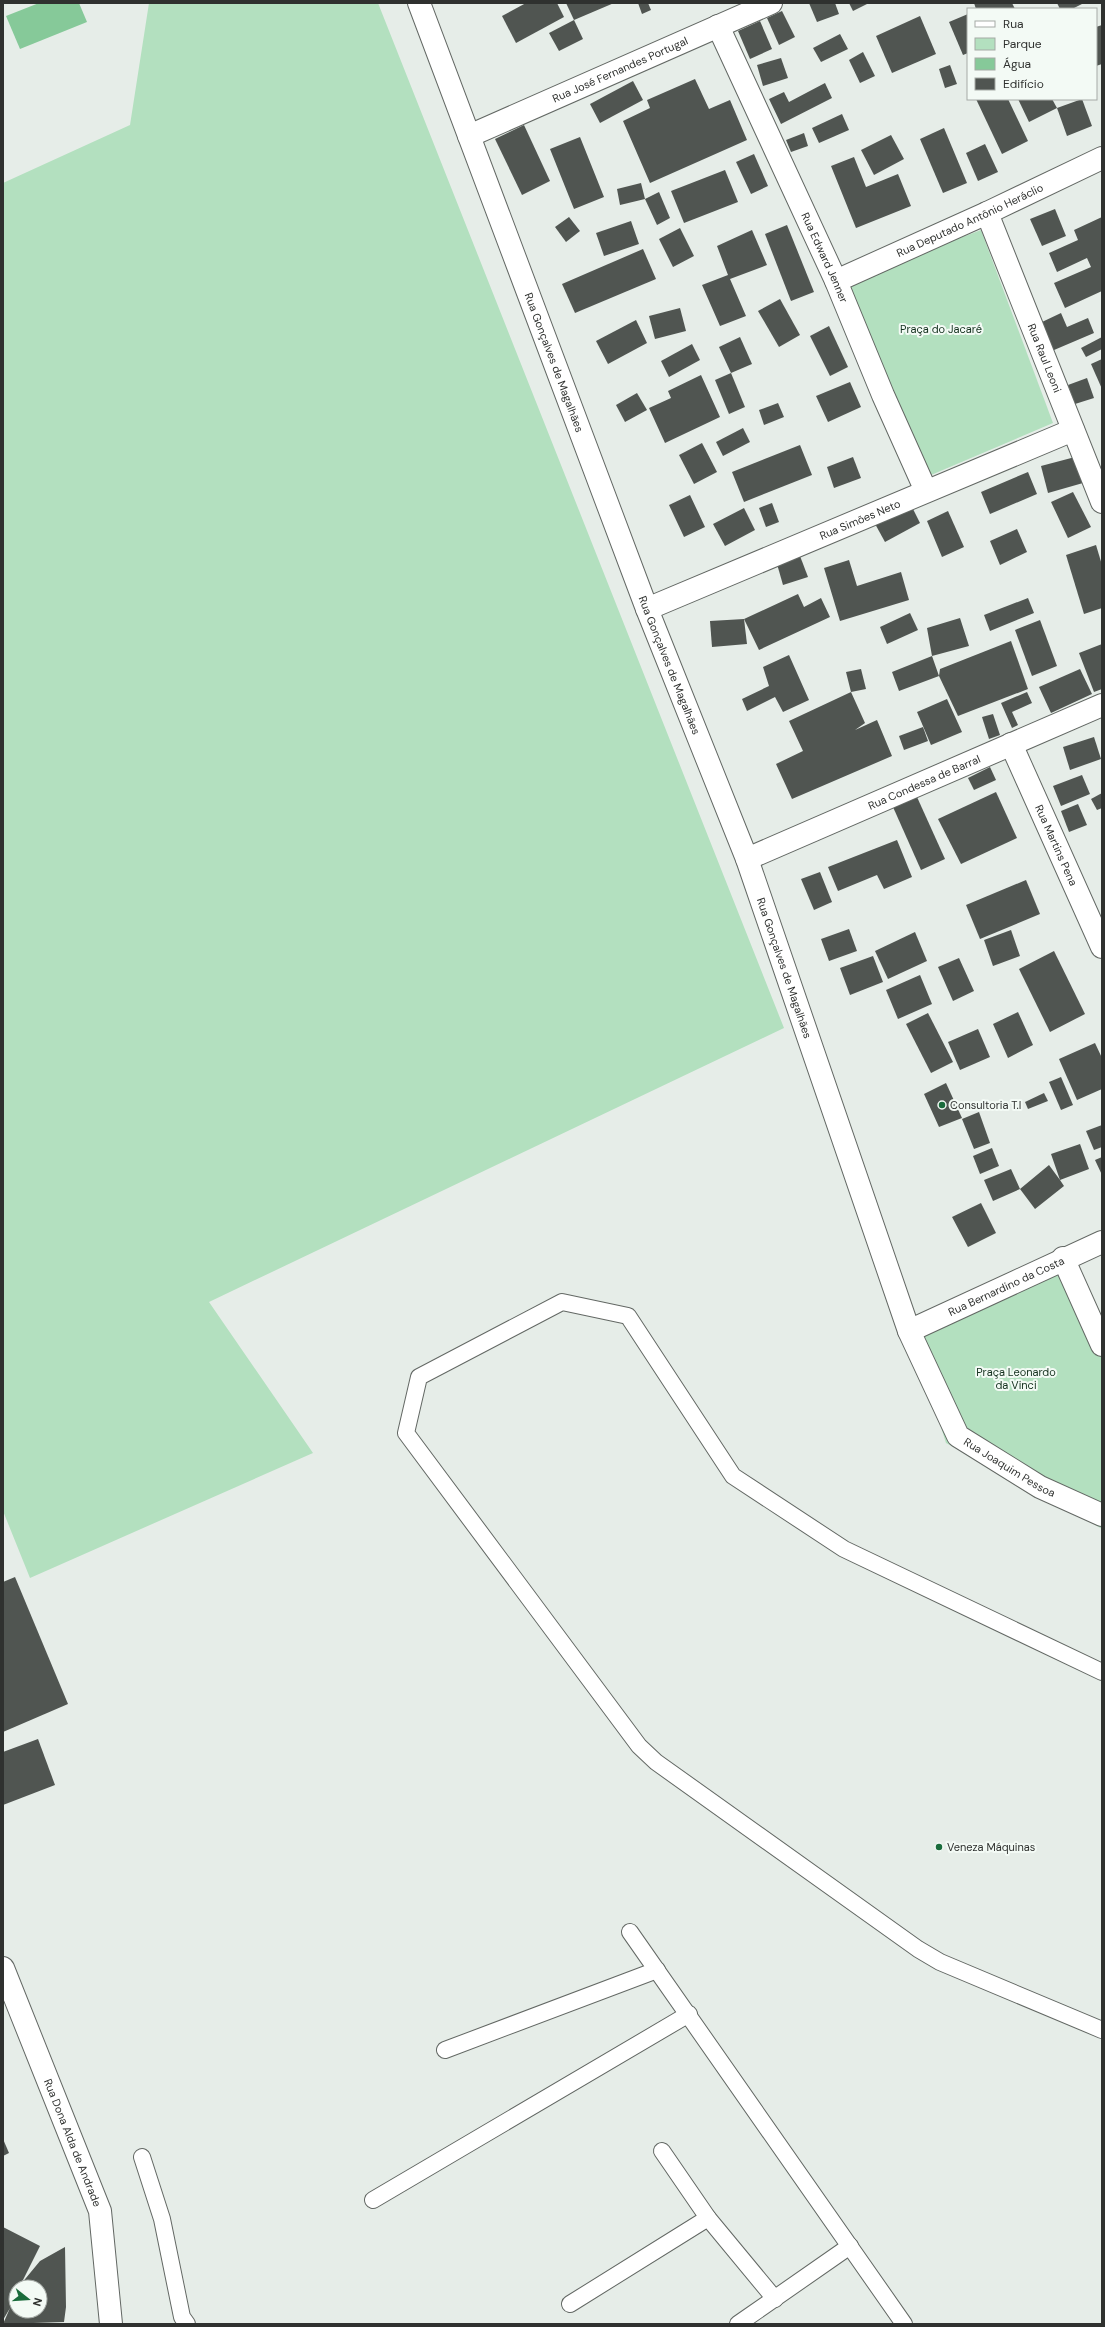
<svg xmlns="http://www.w3.org/2000/svg" width="1105" height="2327" viewBox="0 0 1105 2327" font-family="'DM Sans',sans-serif">
  <rect width="100%" height="100%" fill="#e6ede8"/>
  <g fill="#b3e0bf">
    <path d="M149,3H378L784,1028L209,1302L313,1453L30,1578L3,1511V183L130,125Z"/>
    <path d="M981,230L1053,423L924,478L843,282Z"/>
    <path d="M1055,1259L1102,1355V1529L1030,1487L946,1443L913,1338Z"/>
  </g>
  <path fill="#86c999" d="M39,3H79L87,22L20,49L6,16Z"/>
  <g fill="#505551" fill-rule="evenodd">
    <path d="M557,3L564,17L516,43L502,16L526,3Z"/>
    <path d="M566,3H614L574,20Z"/>
    <path d="M638,3H648L651,10L642,14Z"/>
    <path d="M809,3H835L839,14L817,22Z"/>
    <path d="M849,3H869L853,11Z"/>
    <path d="M974,3H1012L1015,9H976Z"/>
    <path d="M1057,3H1084L1072,9H1060Z"/>
    <path d="M782,11L795,37L779,45L767,18Z"/>
    <path d="M968,14V53L963,55L949,22Z"/>
    <path d="M920,16L936,54L892,73L876,36Z"/>
    <path d="M574,20L583,39L559,51L549,33Z"/>
    <path d="M760,21L772,49L750,59L738,31Z"/>
    <path d="M1102,25V64L1096,66V27Z"/>
    <path d="M840,34L848,49L821,62L813,48Z"/>
    <path d="M863,52L875,76L860,83L849,60Z"/>
    <path d="M781,58L788,78L763,86L757,65Z"/>
    <path d="M950,65L957,84L945,88L939,69Z"/>
    <path d="M695,79L709,109L730,100L747,140L650,183L623,121L650,108L647,100Z"/>
    <path d="M633,81L643,100L600,123L590,104Z"/>
    <path d="M825,83L832,98L781,124L769,99L784,92L789,102Z"/>
    <path d="M976,99H1008L1028,141L1002,154Z"/>
    <path d="M1018,99H1052L1057,108L1029,122Z"/>
    <path d="M1082,99L1092,126L1067,136L1057,108Z"/>
    <path d="M842,114L849,130L819,143L812,128Z"/>
    <path d="M524,125L550,181L522,195L495,139Z"/>
    <path d="M944,128L967,183L943,193L920,139Z"/>
    <path d="M804,133L808,146L791,152L786,140Z"/>
    <path d="M891,135L904,159L874,175L861,150Z"/>
    <path d="M580,137L604,197L574,209L550,149Z"/>
    <path d="M985,144L998,172L978,181L966,153Z"/>
    <path d="M754,154L768,186L751,194L736,162Z"/>
    <path d="M854,157L866,187L898,174L911,206L856,228L831,166Z"/>
    <path d="M725,170L738,202L684,223L671,191Z"/>
    <path d="M641,183L645,199L620,205L617,189Z"/>
    <path d="M659,192L670,218L657,225L645,199Z"/>
    <path d="M1055,209L1066,236L1042,246L1030,219Z"/>
    <path d="M569,217L580,231L566,242L555,227Z"/>
    <path d="M1102,217V291L1065,308L1054,283L1091,267L1087,258L1057,272L1049,253L1078,240L1074,230Z"/>
    <path d="M631,221L639,244L604,256L596,233Z"/>
    <path d="M787,225L814,292L791,301L765,234Z"/>
    <path d="M680,228L694,256L673,267L659,239Z"/>
    <path d="M752,230L767,265L730,279L746,316L720,326L702,285L728,275L717,246Z"/>
    <path d="M643,249L656,279L575,313L562,284Z"/>
    <path d="M780,299L800,335L779,347L758,311Z"/>
    <path d="M680,308L686,331L655,339L649,316Z"/>
    <path d="M1061,313L1067,327L1088,318L1094,333L1047,353L1041,339L1048,336L1042,322Z"/>
    <path d="M636,320L647,343L608,364L596,341Z"/>
    <path d="M829,326L848,367L830,376L810,336Z"/>
    <path d="M740,337L752,364L731,373L719,347Z"/>
    <path d="M1102,337V349L1086,357L1081,348Z"/>
    <path d="M692,344L700,360L669,377L661,361Z"/>
    <path d="M1102,359V389L1091,364Z"/>
    <path d="M731,373L745,407L729,414L715,380Z"/>
    <path d="M701,375L720,417L665,443L649,408L671,398L668,391Z"/>
    <path d="M1087,378L1094,398L1075,404L1068,385Z"/>
    <path d="M850,382L861,407L828,422L816,396Z"/>
    <path d="M637,393L647,410L625,422L616,405Z"/>
    <path d="M778,403L784,417L764,425L759,410Z"/>
    <path d="M743,428L750,442L723,456L716,442Z"/>
    <path d="M702,443L717,472L694,484L679,455Z"/>
    <path d="M800,445L812,475L744,502L732,472Z"/>
    <path d="M853,457L861,478L834,488L827,467Z"/>
    <path d="M1075,457L1083,483L1048,493L1041,466Z"/>
    <path d="M1028,472L1037,494L990,514L981,492Z"/>
    <path d="M1073,492L1091,527L1068,538L1051,502Z"/>
    <path d="M690,495L705,527L684,537L669,505Z"/>
    <path d="M772,503L779,522L766,527L759,508Z"/>
    <path d="M910,503L920,523L885,542L874,522Z"/>
    <path d="M744,508L755,530L725,546L713,524Z"/>
    <path d="M948,511L964,547L942,557L927,521Z"/>
    <path d="M1017,529L1027,552L1000,565L990,541Z"/>
    <path d="M1096,545L1102,565V608L1084,614L1066,555Z"/>
    <path d="M800,556L808,577L783,585L777,564Z"/>
    <path d="M849,560L857,586L901,572L909,600L840,621L824,568Z"/>
    <path d="M798,594L804,607L821,598L830,617L759,650L744,619Z"/>
    <path d="M1028,598L1034,613L990,631L984,615Z"/>
    <path d="M910,613L918,630L887,644L880,627Z"/>
    <path d="M960,618L969,646L932,656L939,676L899,691L892,672L932,656L927,628Z"/>
    <path d="M744,619L747,644L712,647L710,621Z"/>
    <path d="M1040,620L1057,666L1032,676L1015,630Z"/>
    <path d="M1011,641L1028,689L958,716L939,676L940,669Z"/>
    <path d="M1102,644V689L1094,692L1079,653Z"/>
    <path d="M789,655L809,700L783,712L775,697L747,711L742,699L769,686L763,667Z"/>
    <path d="M861,669L866,689L851,692L865,723L855,730L877,720L892,756L792,799L776,764L803,751L789,721L851,692L846,672Z"/>
    <path d="M1080,669L1092,694L1051,713L1039,687Z"/>
    <path d="M1027,692L1032,703L1012,712L1018,725L1012,728L1001,703Z"/>
    <path d="M947,699L962,732L931,745L917,712Z"/>
    <path d="M993,714L1000,735L989,739L982,717Z"/>
    <path d="M923,727L928,741L904,750L899,736Z"/>
    <path d="M1094,737L1101,759L1070,770L1063,747Z"/>
    <path d="M990,767L996,780L974,790L968,778Z"/>
    <path d="M1082,775L1090,794L1061,806L1053,786Z"/>
    <path d="M996,792L1017,838L961,864L938,819Z"/>
    <path d="M1102,793V808L1097,810L1091,799Z"/>
    <path d="M917,797L945,859L921,870L893,807Z"/>
    <path d="M1078,804L1087,825L1069,832L1061,811Z"/>
    <path d="M897,840L912,877L884,889L877,875L838,891L828,867Z"/>
    <path d="M820,872L832,902L814,910L801,879Z"/>
    <path d="M1026,880L1040,914L980,939L966,905Z"/>
    <path d="M849,929L857,951L829,961L821,939Z"/>
    <path d="M1011,930L1020,956L993,966L984,940Z"/>
    <path d="M915,932L927,961L888,979L875,951Z"/>
    <path d="M1054,951L1085,1014L1050,1032L1019,969Z"/>
    <path d="M873,956L883,982L850,995L840,968Z"/>
    <path d="M959,958L974,991L953,1001L938,967Z"/>
    <path d="M920,975L932,1004L898,1019L886,990Z"/>
    <path d="M1018,1012L1033,1045L1008,1058L993,1024Z"/>
    <path d="M928,1013L953,1062L931,1073L906,1024Z"/>
    <path d="M978,1029L990,1057L960,1070L948,1042Z"/>
    <path d="M1095,1043L1102,1058V1089L1077,1100L1059,1059Z"/>
    <path d="M1061,1077L1073,1105L1061,1110L1049,1082Z"/>
    <path d="M946,1083L962,1118L939,1127L924,1094Z"/>
    <path d="M1044,1093L1048,1101L1028,1109L1025,1102Z"/>
    <path d="M979,1112L990,1143L974,1149L962,1119Z"/>
    <path d="M1102,1125V1147L1094,1150L1086,1131Z"/>
    <path d="M1080,1144L1089,1169L1060,1180L1064,1186L1035,1209L1020,1189L993,1201L984,1180L1011,1169L1020,1189L1049,1165L1060,1180L1051,1154Z"/>
    <path d="M992,1148L999,1166L980,1174L973,1156Z"/>
    <path d="M1102,1157V1175L1095,1160Z"/>
    <path d="M981,1203L996,1233L968,1247L952,1217Z"/>
    <path d="M15,1577L68,1704L3,1732V1582Z"/>
    <path d="M38,1739L55,1785L3,1805V1752Z"/>
    <path d="M3,2139L9,2153L3,2156Z"/>
    <path d="M3,2227L40,2246L21,2284L40,2261L65,2247L66,2307L64,2322L3,2324L10,2308L3,2320ZM16,2287H40V2311H16Z"/>
  </g>
  <g fill="none" stroke-linecap="round" stroke-linejoin="round">
    <defs>
      <g id="service">
        <path d="M1102,1672L844,1549L733,1476L628,1316L562,1302L419,1377L406,1433L639,1746L656,1762L918,1949L940,1962L1102,2030"/>
        <path d="M630,1932L904,2324"/>
        <path d="M445,2050L657,1970"/>
        <path d="M662,2151L708,2218"/>
        <path d="M142,2157L162,2219L182,2317L187,2324"/>
        <path d="M373,2200L689,2014"/>
        <path d="M570,2304L708,2218L775,2299"/>
        <path d="M738,2324L850,2246"/>
      </g>
      <path id="pedestrian" d="M1063,1258L1102,1345"/>
      <g id="minor">
        <path id="s1" d="M419,3L647,609L747,859L909,1331L958,1436L1040,1487L1102,1515"/>
        <path id="s2" d="M718,26L836,281L883,395L926,491"/>
        <path id="s3" d="M469,136L771,3"/>
        <path id="s4" d="M987,213L1102,502"/>
        <path id="s5" d="M836,281L987,213L1102,158"/>
        <path id="s6" d="M647,609L1073,430"/>
        <path id="s7" d="M1011,744L1102,947"/>
        <path id="s8" d="M747,859L1102,705"/>
        <path id="s9" d="M909,1331L1102,1242"/>
        <path id="s10" d="M3,1968L100,2211L111,2324"/>
      </g>
    </defs>
    <use href="#service" stroke="#636864" stroke-width="18"/>
    <use href="#pedestrian" stroke="#636864" stroke-width="24"/>
    <use href="#minor" stroke="#636864" stroke-width="24"/>
    <use href="#service" stroke="#fff" stroke-width="16"/>
    <use href="#pedestrian" stroke="#fff" stroke-width="22"/>
    <use href="#minor" stroke="#fff" stroke-width="22"/>
  </g>
  <g fill="#1a6c3c" stroke="#f3faf5" stroke-width="1.5">
    <circle cx="942" cy="1105" r="4"/>
    <circle cx="939" cy="1847" r="4"/>
  </g>
  <g text-anchor="middle" stroke-width="4" stroke-linejoin="round" paint-order="stroke">
    <g font-size="11" fill="#2f312f" stroke="#f3faf5">
      <text dy="4" stroke="none"><textPath href="#s3" startOffset="165">Rua José Fernandes Portugal</textPath></text>
      <text dy="4" stroke="none"><textPath href="#s5" startOffset="147">Rua Deputado Antônio Heráclio</textPath></text>
      <text dy="4" stroke="none"><textPath href="#s2" startOffset="255">Rua Edward Jenner</textPath></text>
      <text dy="4" stroke="none"><textPath href="#s4" startOffset="156">Rua Raul Leoni</textPath></text>
      <text dy="4" stroke="none"><textPath href="#s1" startOffset="384">Rua Gonçalves de Magalhães</textPath></text>
      <text dy="4" stroke="none"><textPath href="#s6" startOffset="231">Rua Simões Neto</textPath></text>
      <text dy="4" stroke="none"><textPath href="#s1" startOffset="708">Rua Gonçalves de Magalhães</textPath></text>
      <text dy="4" stroke="none"><textPath href="#s8" startOffset="193">Rua Condessa de Barral</textPath></text>
      <text dy="4" stroke="none"><textPath href="#s7" startOffset="111">Rua Martins Pena</textPath></text>
      <text dy="4" stroke="none"><textPath href="#s1" startOffset="1032">Rua Gonçalves de Magalhães</textPath></text>
      <text dy="4" stroke="none"><textPath href="#s9" startOffset="107">Rua Bernardino da Costa</textPath></text>
      <text dy="4" stroke="none"><textPath href="#s1" startOffset="1592">Rua Joaquim Pessoa</textPath></text>
      <text dy="4" stroke="none"><textPath href="#s10" startOffset="188">Rua Dona Alda de Andrade</textPath></text>
    </g>
    <g font-size="11" fill="#13301d" stroke="#f3faf5">
      <text x="941" y="333">Praça do Jacaré</text>
      <text x="1016" y="1376">Praça Leonardo<tspan x="1016" dy="13">da Vinci</tspan></text>
    </g>
    <g font-size="11" fill="#2f312f" stroke="#f3faf5" text-anchor="start">
      <text x="950" y="1109">Consultoria T.I</text>
      <text x="947" y="1851">Veneza Máquinas</text>
    </g>
  </g>
  <rect width="1105" height="2327" fill="none" stroke="#2f312f" stroke-width="8"/>
  <rect x="967" y="8" width="130" height="92" fill="#f3faf5" stroke="#a5aaa6"/>
  <rect x="975" y="21" width="20" height="6" fill="#ffffff" stroke="#a5aaa6"/>
  <text x="1003" y="28" font-size="12" fill="#2f312f">Rua</text>
  <rect x="975" y="38" width="20" height="12" fill="#b3e0bf" stroke="#a5aaa6"/>
  <text x="1003" y="48" font-size="12" fill="#2f312f">Parque</text>
  <rect x="975" y="58" width="20" height="12" fill="#86c999" stroke="#a5aaa6"/>
  <text x="1003" y="68" font-size="12" fill="#2f312f">Água</text>
  <rect x="975" y="78" width="20" height="12" fill="#505551" stroke="#a5aaa6"/>
  <text x="1003" y="88" font-size="12" fill="#2f312f">Edifício</text>
  <g transform="translate(28 2299) rotate(107)"><circle r="19" fill="#f3faf5" stroke="#a5aaa6"/>
  <path d="M0-3L7 15L0 10L-7 15Z" fill="#1a6c3c"/>
  <text y="-6" font-size="11" font-weight="bold" text-anchor="middle" fill="#2f312f">N</text>
  </g>
</svg>
